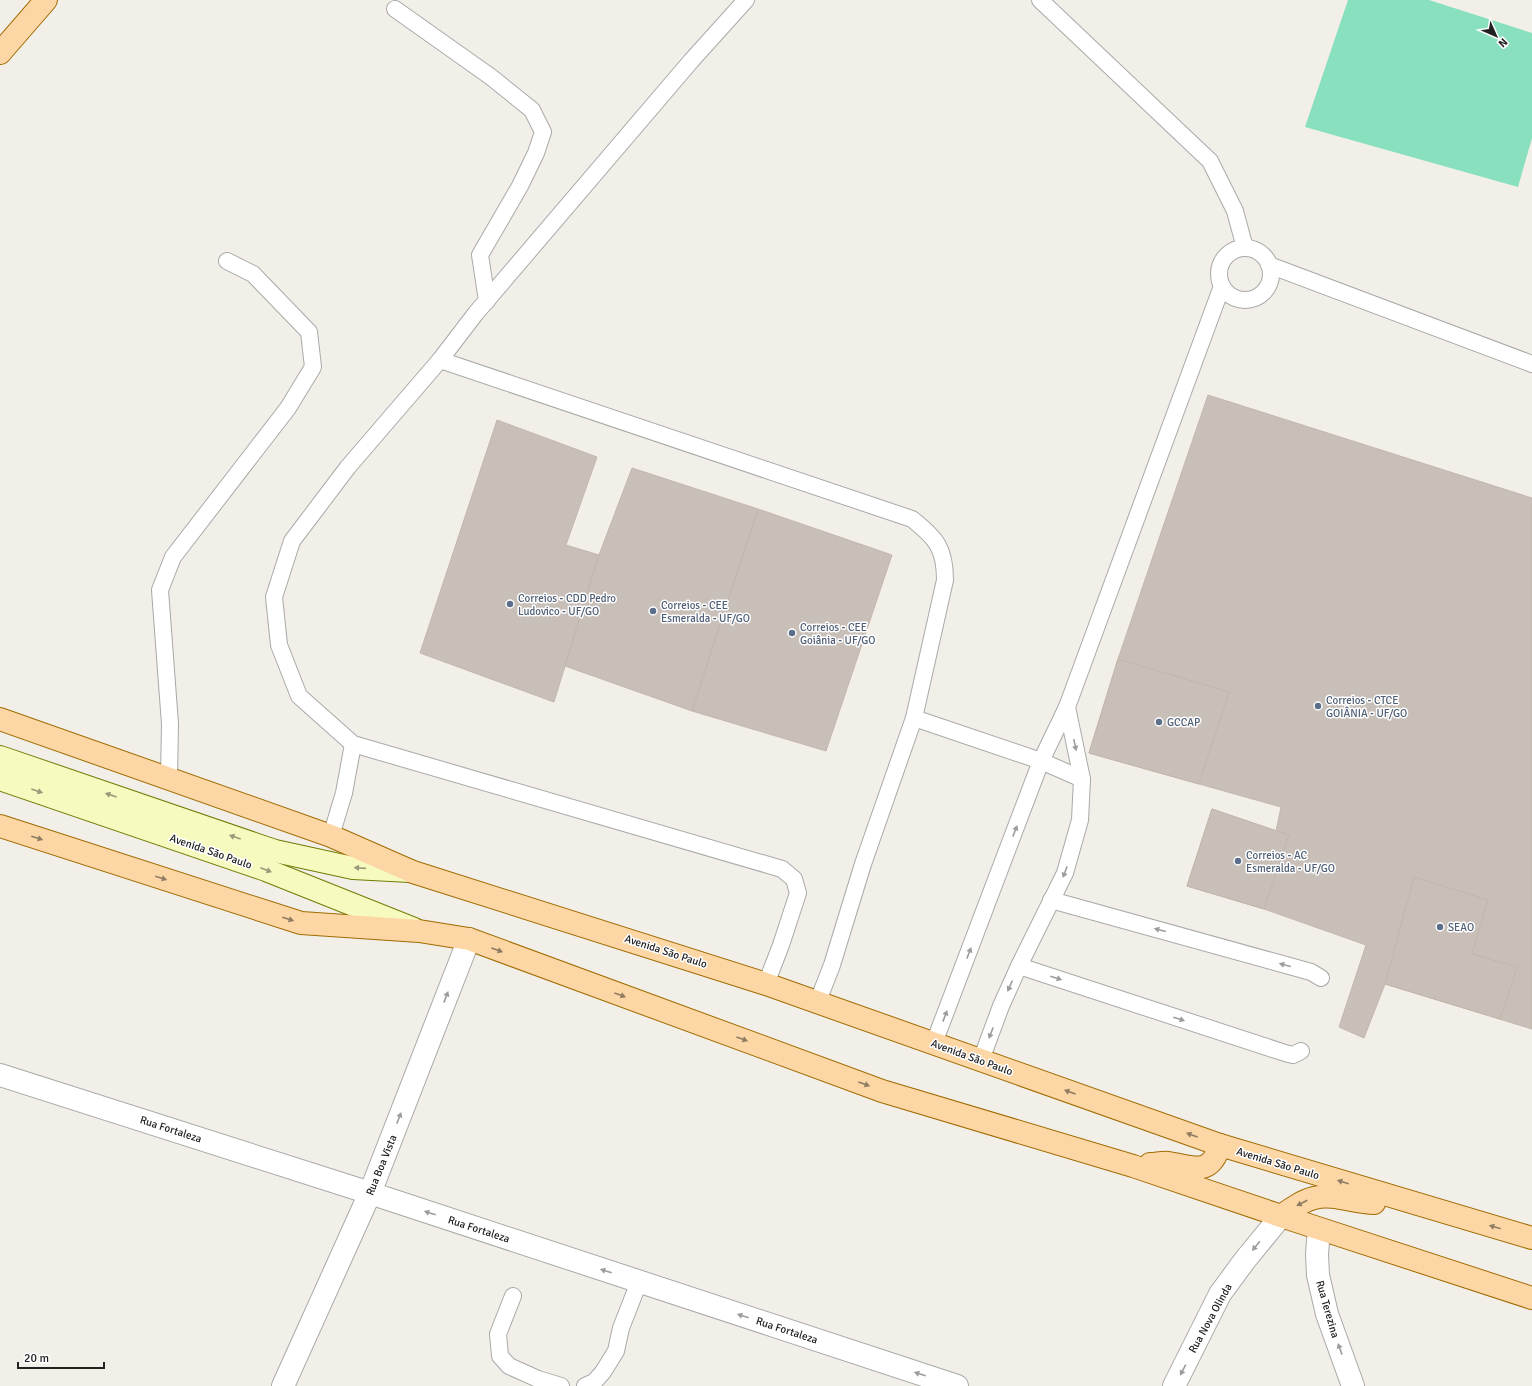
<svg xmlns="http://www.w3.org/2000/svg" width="1532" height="1386" viewBox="0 0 1532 1386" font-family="Signika,sans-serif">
  <rect width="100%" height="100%" fill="#f2efe9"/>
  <path fill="#88e0be" d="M1348,0H1429L1532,33V138L1518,187L1305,127Z"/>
  <g fill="#c7bfb8" stroke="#c4b6ab">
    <path d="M1208,395L1532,498V1029L1385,984L1364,1038L1339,1027L1366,945L1264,909L1187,886L1212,809L1276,831L1281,807L1089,753L1118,659Z"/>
    <path d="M497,420L597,457L566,545L599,555L554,702L420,653Z"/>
    <path d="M632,468L758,509L692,711L565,666L599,555Z"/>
    <path d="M758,509L892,555L826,751L692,711Z"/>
    <path d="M1118,659L1229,692L1199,784L1089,753Z"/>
    <path d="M1212,809L1289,835L1264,909L1187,886Z"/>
    <path d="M1414,877L1488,900L1472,954L1517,967L1500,1019L1385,984Z"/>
  </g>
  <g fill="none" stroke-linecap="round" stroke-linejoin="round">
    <defs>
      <g id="service">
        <path d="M746,0L691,61L476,313L440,360L912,519C936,538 945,548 945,580L914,718L863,864L832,965L818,1001"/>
        <path d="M1040,0L1210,161L1235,211L1245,248"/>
        <path d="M395,9L491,77L532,110L543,132L536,153L520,186L480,255L487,301"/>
        <circle cx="1245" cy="274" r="26"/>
        <path d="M1269,265L1532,364"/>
        <path d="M440,360L348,467L292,541L274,597L279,645L299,696L353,744L782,869L794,879L798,893L781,945L766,984"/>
        <path d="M914,718L1041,761L1082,779"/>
        <path d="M169,778L170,724L160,590L173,557L288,408L313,367L309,332L253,274L227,261"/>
        <path d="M331,836L344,793L353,744"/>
        <path d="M1051,900L1311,972L1321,978"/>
        <path d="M1019,966L1285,1053L1293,1055L1301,1051"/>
        <path d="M934,1043L1041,761L1067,707L1222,286"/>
        <path d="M981,1060L1001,1006L1019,966L1065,873L1080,820L1082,779L1067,707"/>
        <path d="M513,1296L498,1334L500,1356L509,1366L538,1379L561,1386"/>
        <path d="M585,1386L594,1382L603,1372L616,1351L621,1328L639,1282"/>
      </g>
      <g id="minor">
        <path d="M0,1075L370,1193L957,1386"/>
        <path d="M1319,1229L1317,1254L1318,1275L1327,1314L1353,1386"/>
        <path d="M283,1386L370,1193L469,939"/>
        <path d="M1174,1386L1220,1294L1245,1260L1281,1216"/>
      </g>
      <g id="secondary">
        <path d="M0,757L275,851L353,868L410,871"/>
        <path d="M0,779L266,870L414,929"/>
      </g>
      <g id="primary">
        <path d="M0,53L46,0"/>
        <path d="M0,719L331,836L413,872L766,984L1220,1145L1532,1238"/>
        <path d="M0,826L301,923L419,931L469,939L882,1091L1133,1166L1281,1216L1532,1298"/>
        <path d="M1150,1164C1156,1164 1163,1162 1169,1163C1194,1167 1210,1177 1220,1145"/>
        <path d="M1281,1216C1291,1209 1302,1201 1314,1198C1334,1193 1354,1203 1374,1203"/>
      </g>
    </defs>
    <use href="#service" stroke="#a9a9a9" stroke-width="18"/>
    <use href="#minor" stroke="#a9a9a9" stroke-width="24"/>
    <use href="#secondary" stroke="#707d05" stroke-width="24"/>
    <use href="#primary" stroke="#a06b00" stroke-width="24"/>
    <use href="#service" stroke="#fff" stroke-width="16"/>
    <use href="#minor" stroke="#fff" stroke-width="22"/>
    <use href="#secondary" stroke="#f7fabf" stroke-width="22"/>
    <use href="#primary" stroke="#fcd6a4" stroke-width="22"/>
  </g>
  <defs><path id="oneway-solid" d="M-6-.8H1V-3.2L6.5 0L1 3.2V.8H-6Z"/></defs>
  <g fill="#9c9c9c">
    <use href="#oneway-solid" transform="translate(1075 745) rotate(78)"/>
    <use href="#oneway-solid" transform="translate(1015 831) rotate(-69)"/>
    <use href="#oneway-solid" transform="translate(1065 872) rotate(111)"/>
    <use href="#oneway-solid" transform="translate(1160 930) rotate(-165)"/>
    <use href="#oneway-solid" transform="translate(969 953) rotate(-69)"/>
    <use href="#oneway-solid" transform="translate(1285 965) rotate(-165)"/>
    <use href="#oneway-solid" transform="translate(1056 978) rotate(18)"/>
    <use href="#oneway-solid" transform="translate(1010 986) rotate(114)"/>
    <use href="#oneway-solid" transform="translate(446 997) rotate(-69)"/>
    <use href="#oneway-solid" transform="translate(945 1016) rotate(-69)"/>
    <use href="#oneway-solid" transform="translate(1179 1019) rotate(18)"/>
    <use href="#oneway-solid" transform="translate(991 1033) rotate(111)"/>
    <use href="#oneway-solid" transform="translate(399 1118) rotate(-69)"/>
    <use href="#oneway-solid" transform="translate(430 1213) rotate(-162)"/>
    <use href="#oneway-solid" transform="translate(1256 1246) rotate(129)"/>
    <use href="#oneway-solid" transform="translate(606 1271) rotate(-162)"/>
    <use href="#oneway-solid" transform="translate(743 1316) rotate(-162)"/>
    <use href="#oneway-solid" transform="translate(1340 1349) rotate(-110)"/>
    <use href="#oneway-solid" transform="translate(1183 1370) rotate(117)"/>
    <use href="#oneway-solid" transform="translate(920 1374) rotate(-162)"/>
  </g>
  <g fill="#979978">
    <use href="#oneway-solid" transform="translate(37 791) rotate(19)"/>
    <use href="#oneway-solid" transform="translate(111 795) rotate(-161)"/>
    <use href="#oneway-solid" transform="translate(235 837) rotate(-161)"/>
    <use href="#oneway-solid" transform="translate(360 868) rotate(-176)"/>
    <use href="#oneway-solid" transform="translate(266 870) rotate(21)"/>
  </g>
  <g fill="#8f7c63">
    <use href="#oneway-solid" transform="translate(37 838) rotate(18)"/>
    <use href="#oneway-solid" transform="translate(161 878) rotate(17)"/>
    <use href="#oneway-solid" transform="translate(288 919) rotate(18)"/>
    <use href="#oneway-solid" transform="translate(497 950) rotate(20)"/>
    <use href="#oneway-solid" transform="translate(620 995) rotate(20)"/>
    <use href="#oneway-solid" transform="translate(742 1039) rotate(20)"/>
    <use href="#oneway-solid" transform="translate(864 1084) rotate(20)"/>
    <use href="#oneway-solid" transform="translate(1070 1092) rotate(-160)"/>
    <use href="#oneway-solid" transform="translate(1192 1135) rotate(-160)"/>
    <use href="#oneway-solid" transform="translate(1343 1182) rotate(-163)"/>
    <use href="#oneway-solid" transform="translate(1302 1203) rotate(152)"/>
    <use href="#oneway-solid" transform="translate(1495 1227) rotate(-164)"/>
  </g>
  <g fill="#5c6f8a" stroke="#fff" stroke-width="1.5">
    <circle cx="510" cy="604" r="4"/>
    <circle cx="653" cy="611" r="4"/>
    <circle cx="792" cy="633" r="4"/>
    <circle cx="1318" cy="706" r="4"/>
    <circle cx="1159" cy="722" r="4"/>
    <circle cx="1238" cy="861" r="4"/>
    <circle cx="1440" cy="927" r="4"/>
  </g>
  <g text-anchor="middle" stroke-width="3" stroke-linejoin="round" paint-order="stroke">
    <g font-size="11" fill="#4e5e75" stroke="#fff" text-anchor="start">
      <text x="518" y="602">Correios - CDD Pedro<tspan x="518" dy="13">Ludovico - UF/GO</tspan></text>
      <text x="661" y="609">Correios - CEE<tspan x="661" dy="13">Esmeralda - UF/GO</tspan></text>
      <text x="800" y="631">Correios - CEE<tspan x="800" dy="13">Goiânia - UF/GO</tspan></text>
      <text x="1326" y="704">Correios - CTCE<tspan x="1326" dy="13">GOIÂNIA - UF/GO</tspan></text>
      <text x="1167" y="726">GCCAP</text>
      <text x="1246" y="859">Correios - AC<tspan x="1246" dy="13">Esmeralda - UF/GO</tspan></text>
      <text x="1448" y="931">SEAO</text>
    </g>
    <g font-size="11" fill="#222" stroke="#fff">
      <text transform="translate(211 851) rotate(19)" y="4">Avenida São Paulo</text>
      <text transform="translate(666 951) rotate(18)" y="4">Avenida São Paulo</text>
      <text transform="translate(972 1057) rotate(20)" y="4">Avenida São Paulo</text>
      <text transform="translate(171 1129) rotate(18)" y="4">Rua Fortaleza</text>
      <text transform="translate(1278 1163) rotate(17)" y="4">Avenida São Paulo</text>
      <text transform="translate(381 1165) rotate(-68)" y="4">Rua Boa Vista</text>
      <text transform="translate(479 1229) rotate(18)" y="4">Rua Fortaleza</text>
      <text transform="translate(1328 1309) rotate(74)" y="4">Rua Terezina</text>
      <text transform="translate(1210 1318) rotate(-61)" y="4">Rua Nova Olinda</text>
      <text transform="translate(787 1330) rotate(18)" y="4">Rua Fortaleza</text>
    </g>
  </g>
  <g transform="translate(1496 36) rotate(135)" stroke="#ffffff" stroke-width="3" paint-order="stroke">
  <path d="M0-3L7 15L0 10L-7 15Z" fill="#222222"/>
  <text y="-6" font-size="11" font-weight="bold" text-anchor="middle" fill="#222222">N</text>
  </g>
  <path d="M18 1362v6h86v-6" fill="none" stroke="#222222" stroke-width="2"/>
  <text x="24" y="1362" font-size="12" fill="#222222" stroke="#ffffff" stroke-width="3" paint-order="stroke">20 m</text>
</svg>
